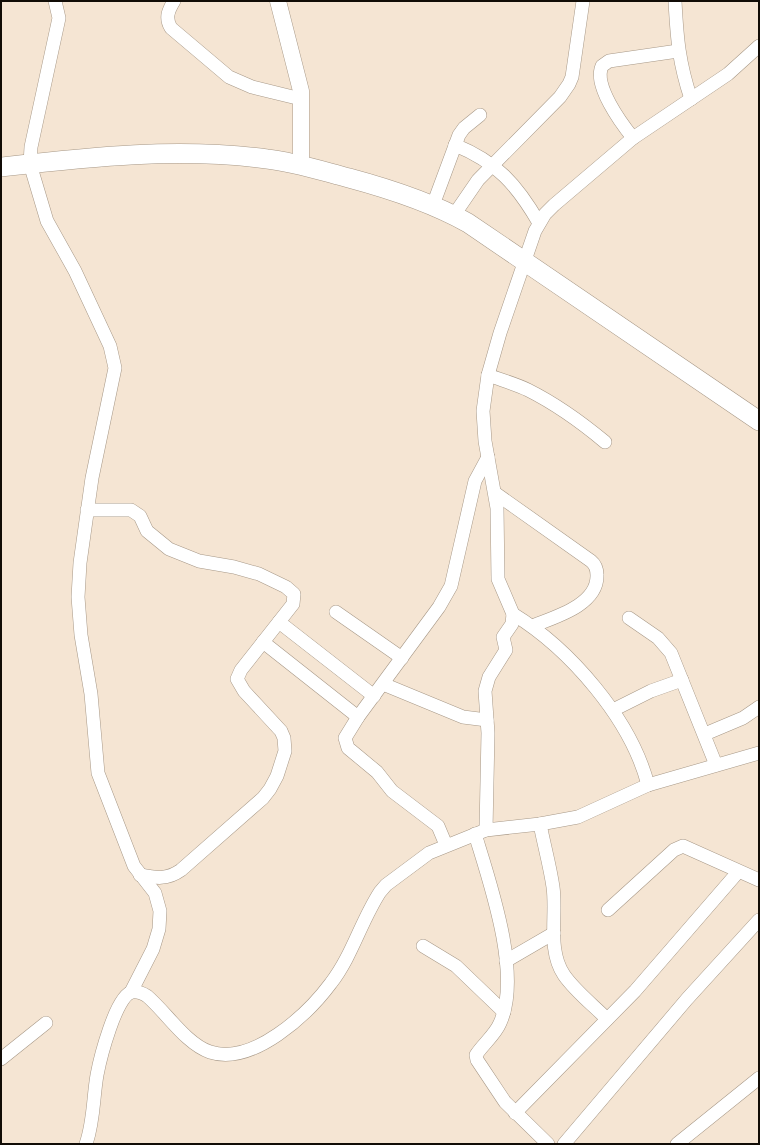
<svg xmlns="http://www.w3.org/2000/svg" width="760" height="1145" viewBox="0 0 760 1145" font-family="Karla,sans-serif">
  <rect width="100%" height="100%" fill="#f5e5d3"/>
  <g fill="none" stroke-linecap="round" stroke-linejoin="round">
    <defs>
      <g id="minor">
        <path d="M55,1L59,18L31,147L30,164L47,221L75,271L110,346L115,368L92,478L80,563L78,597L81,635L91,694L98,773L134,866L155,893L160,911L159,929L153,949L131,992"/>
        <path d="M174,1C168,11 165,18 171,28L229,77L252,87L301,99"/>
        <path d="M675,1C677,39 679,63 691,99"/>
        <path d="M633,138C621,123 593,85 602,66L609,61L678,51"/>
        <path d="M455,145C497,162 517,185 539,223"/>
        <path d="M433,205L459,135L464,128L480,115"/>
        <path d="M454,215L478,180L560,97L569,84L572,77L583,1"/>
        <path d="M488,375C501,380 516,384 528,390C556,404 581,422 605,442"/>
        <path d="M495,493L591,561C596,565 597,569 597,575C598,605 555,617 532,626"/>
        <path d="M87,510H131L140,516L147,531L169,549L199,561L234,567L259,574L286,587L294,594L293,604L241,670L237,679L244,691L281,731L284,738L285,751L277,776L270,789L263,798L181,870C167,880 156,878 140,875"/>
        <path d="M336,612L402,658"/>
        <path d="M513,614C570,649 631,719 648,785"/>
        <path d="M629,618L658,638L671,653L716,765"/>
        <path d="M279,622L374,696"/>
        <path d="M263,642L358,717"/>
        <path d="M383,684L463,717L487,720"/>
        <path d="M613,710L651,691L682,680"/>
        <path d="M705,734L743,718L759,707"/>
        <path d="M540,824C544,845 550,866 553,887C557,915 547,950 564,975C575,991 593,1005 607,1019"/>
        <path d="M486,830L488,733L485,691L489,677L506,650L503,637L512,624L513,614L498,579L497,508L485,441L483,411L488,375L500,333L535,231L545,214L554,205L633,138L728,74L759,46"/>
        <path d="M475,834C490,883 522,975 500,1023C495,1035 483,1044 476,1055L477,1060L505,1102L548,1144"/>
        <path d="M446,845L438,826L392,791L377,772L348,748L345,738L358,717L439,607L451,586L475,481L488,457"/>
        <path d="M608,910L674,850L683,846L759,880"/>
        <path d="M423,946L456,966L504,1012"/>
        <path d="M506,961L554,933"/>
        <path d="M1,1059L46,1023"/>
        <path d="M515,1113L635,991L738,872"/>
        <path d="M86,1144C94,1121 93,1098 97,1075C100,1059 116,995 132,992C138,991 142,993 147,996C166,1012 186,1044 210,1052C253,1066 308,1014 331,983C352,956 361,921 380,892L386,885L429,853L486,830L540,824L578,817L648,785L759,753"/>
        <path d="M564,1144L687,999L759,920"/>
        <path d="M677,1144L759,1078"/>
      </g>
      <path id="tertiary" d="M278,1L301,91V166"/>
      <path id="secondary" d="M1,167C90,157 178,147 267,159C294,162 322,171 349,178C390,189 431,202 468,223L759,421"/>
    </defs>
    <use href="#minor" stroke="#a79887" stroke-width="14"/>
    <use href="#tertiary" stroke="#a79887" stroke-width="17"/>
    <use href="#secondary" stroke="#a79887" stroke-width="20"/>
    <use href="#minor" stroke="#fff" stroke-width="13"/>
    <use href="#tertiary" stroke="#fff" stroke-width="16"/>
    <use href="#secondary" stroke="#fff" stroke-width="19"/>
  </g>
  <rect width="760" height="1145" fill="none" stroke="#110c06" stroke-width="4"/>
</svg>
